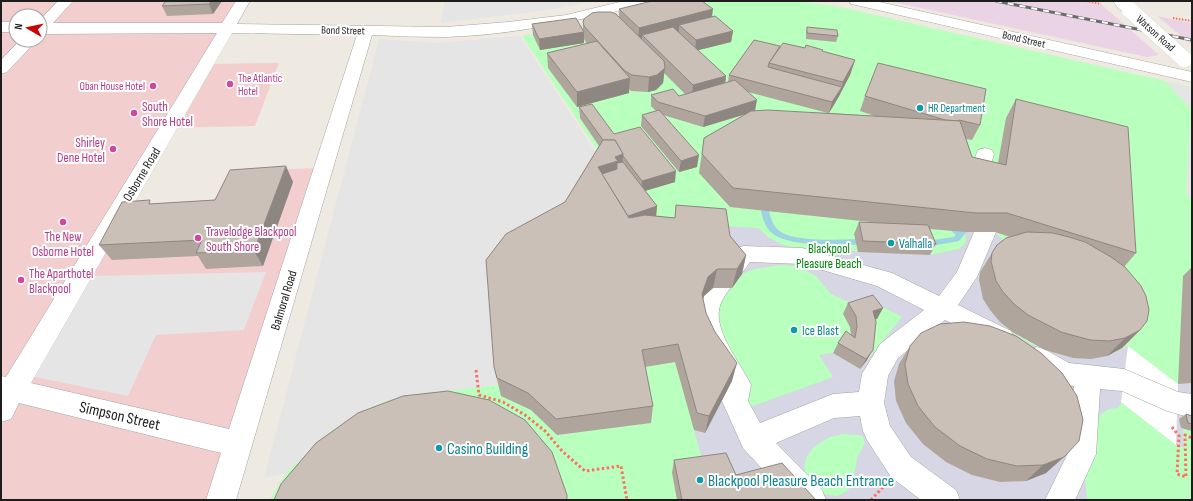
<svg xmlns="http://www.w3.org/2000/svg" width="1193" height="501" viewBox="0 0 1193 501" font-family="'Sofia Sans Condensed',sans-serif">
  <rect width="100%" height="100%" fill="#efeae1"/>
  <path fill="#f2cfce" fill-rule="evenodd" d="M1,1H243L206,64L279,63L255,126L162,128L109,213L224,207L241,171L317,168L217,500H1ZM16,16H40V40H16Z"/>
  <g fill="#e9d3e5">
    <path d="M888,1H1082L1102,5L1159,55L1147,57Z"/>
    <path d="M1157,16L1192,23V45Z"/>
  </g>
  <path fill="#b9ffbd" d="M690,1H791L836,6L1179,84L1192,88V500H270L286,473L332,430L375,405L408,395L603,159L522,36L596,23Z"/>
  <g fill="#e5e5e5">
    <path d="M445,1H594L548,10L440,23Z"/>
    <path d="M520,36L601,161L566,221L489,279L498,385L408,395L375,405L332,430L286,473L264,478L379,39L436,43Z"/>
    <path d="M1165,81L1192,88V197L1186,195L1191,109Z"/>
    <path d="M266,272L244,330L156,335L128,396L30,376L92,276Z"/>
  </g>
  <path fill="#d6d6e5" fill-rule="evenodd" d="M723,226L759,228L768,237L781,244L797,248L930,255L959,249L966,242L965,232H995L1014,251L985,263L980,272L979,280L983,299L1000,322L1013,333L1029,343L1045,350L1073,358L1107,356L1128,346L1177,384L1192,383V428H1181L1183,429L1184,448L1176,445L1122,402L1118,408L1109,409L1101,414L1096,423L1085,476L1087,500H797L731,488L705,469L694,430L705,433L711,351L713,288H732L716,304L715,321L746,400L750,407L833,377L819,355L833,353L860,369L902,317L866,298L853,304L831,294L816,276L798,266L780,265L755,269L742,274ZM843,434L860,435L863,437L865,443L857,458L853,484L847,491L837,496L824,494L814,488L806,479L804,468L806,458L812,449L821,442L830,437Z"/>
  <path fill="#fff" d="M1128,346L1178,384L1176,445L1121,402Z"/>
  <g fill="none" stroke-linecap="round" stroke-linejoin="round">
    <g fill="#9dd3e2" fill-rule="evenodd">
      <path d="M765,208L769,211C771,219 773,227 781,232C799,243 845,239 867,239L871,242L867,245C844,244 789,248 772,233C765,227 763,219 761,211Z"/>
      <path d="M964,227L968,230L959,241L926,247L922,244L926,241L954,237L956,234L953,233L952,231L953,229Z"/>
    </g>
    <defs>
      <g id="minor">
        <path d="M58,1H73L53,23H222L236,1H250L237,24L446,27L508,22L566,15L624,1H649L647,4C581,20 514,35 445,37C421,37 396,36 372,35L236,500H206L221,453L19,403L11,419L1,422V376L6,377L217,33L40,34V20ZM232,33L357,35L229,429L31,383Z"/>
        <path d="M849,1H875L1192,72V82L856,5L851,4Z"/>
        <path d="M1113,1H1128L1137,10L1135,13C1125,16 1118,9 1113,1Z"/>
        <rect x="1" y="22" width="15" height="10"/>
        <path d="M20,40H37L7,72L1,74V60Z"/>
        <path d="M985,148L992,150L994,154L986,180L996,232L977,277L958,305L1011,331L1014,338L1011,345L1002,348L945,320L898,358L888,376L884,403L890,426L911,457L956,490L960,500H921L891,477L867,440L863,431L860,416L834,418L776,443L822,490L826,500H791L743,448L722,401L725,386L703,346L694,315L702,293L736,248L744,246L802,248L892,273L939,296L957,272L974,232L966,180L978,150ZM750,262L802,264L877,286L924,310L880,344L862,374L859,392L833,394L760,423L748,401L751,385C741,363 710,328 721,303C726,291 742,274 750,262Z"/>
        <path d="M1037,347L1046,350L1069,363L1124,369L1178,392L1192,394V418L1167,411L1122,391L1100,389L1096,454L1075,500H1045L1068,453L1074,386C1058,384 1032,373 1024,358L1028,350Z"/>
      </g>
    </defs>
    <use href="#minor" stroke="#a4a4a4" stroke-width="1"/>
    <g stroke="#ff7063" stroke-width="2" stroke-dasharray="1.5 1.5" stroke-linecap="butt">
      <path d="M1086,1L1101,4"/>
      <path d="M1173,18L1192,21"/>
    </g>
    <g stroke="#ff7063" stroke-width="3" stroke-dasharray="2.5 2.5" stroke-linecap="butt">
      <path d="M476,370L479,395L503,402L525,415L545,431L562,451L585,471L621,466L627,500"/>
      <path d="M1172,427L1179,436L1177,474L1186,477L1185,435L1192,438"/>
      <path d="M871,500L883,487"/>
    </g>
    <use href="#minor" fill="#fff" fill-rule="evenodd"/>
    <defs>
      <path id="rail" d="M996,1L1192,40"/>
    </defs>
    <use href="#rail" stroke="#6b6b6b" stroke-width="3"/>
    <use href="#rail" stroke="#fff" stroke-width="2" stroke-dasharray="6" stroke-linecap="butt"/>
    <defs>
      <path id="minor-bridge" d="M1130,10L1184,59"/>
    </defs>
    <use href="#minor-bridge" stroke="#a4a4a4" stroke-width="16" stroke-linecap="butt"/>
    <use href="#minor-bridge" stroke="#fff" stroke-width="16"/>
  </g>
  <g fill="#afa59d" fill-rule="evenodd">
    <path d="M222,1L213,14L167,16L162,6Z"/>
    <path d="M619,9L711,17L733,31L731,42L698,50L726,76L725,83L728,82L729,75L780,46L805,48L823,52L855,60L850,75L838,98L829,113L875,116L860,111L865,96L980,125L972,140L966,139L972,157L998,163L1006,118L1016,99L1136,253L1124,267L1140,330L1122,348L1107,356L1091,359L1073,358L1045,350L1014,333L1000,322L990,310L983,299L979,280L980,272L997,245L1010,237L995,232H965L930,229L936,244L930,255L858,252L854,234L859,222L880,223L730,207L699,173L704,138L747,114L703,127L663,115L697,167L679,172L641,126L642,115L656,111L651,106V95L679,96L685,94L664,73L663,83L656,90L648,92L631,91L629,89V93L577,107L548,68L547,53L587,44L584,39V43L540,50L533,35L532,24L583,30V22L619,17ZM748,92L828,113L755,111Z"/>
    <path d="M807,27L838,36L836,42L806,39V33Z"/>
    <path d="M579,107L614,134L675,182L645,191L657,206L656,216L675,218L676,205L730,236L746,255L742,274L732,288H713L704,296L703,300L706,313L732,381L705,433L694,430L675,362L645,367L653,406L651,423L557,435L531,410L501,396L494,367L565,202L599,146L580,118Z"/>
    <path d="M293,182L263,266L206,269L198,256L112,260L99,245L215,200Z"/>
    <path d="M1192,267V383L1178,384L1183,276Z"/>
    <path d="M848,303L877,319H875L867,360L860,369L833,353L838,343L851,335L850,327L843,314Z"/>
    <path d="M910,346L1083,420L1046,473L1026,481L1000,482L972,475L946,462L923,444L906,423L896,401L894,381L899,364Z"/>
    <path d="M1186,414L1192,416V431L1181,428L1179,419Z"/>
    <path d="M674,460L736,475L816,500H677L672,473Z"/>
  </g>
  <g fill="#8e8680">
    <path d="M211,1H222L213,14L209,4Z"/>
    <path d="M713,9L711,24L679,25V32L648,40L642,35V42L638,43L639,28Z"/>
    <path d="M733,31L731,42L695,51L696,40Z"/>
    <path d="M584,32V43L540,50L539,39Z"/>
    <path d="M855,60L850,75L838,98L829,113L832,102L842,87L843,82Z"/>
    <path d="M665,68L663,83L656,90L648,92L649,77Z"/>
    <path d="M726,76L724,92L691,101L693,85Z"/>
    <path d="M630,78L629,93L577,107V92Z"/>
    <path d="M757,100L755,111L703,127L705,116Z"/>
    <path d="M623,154L622,173L598,175V167L615,157Z"/>
    <path d="M699,155L697,167L679,172L681,161Z"/>
    <path d="M286,166L293,182L263,266L254,251Z"/>
    <path d="M676,171L675,182L641,192L642,181Z"/>
    <path d="M657,206L656,217H624Z"/>
    <path d="M746,255L742,274L732,288L737,269Z"/>
    <path d="M717,269L713,288L704,296L698,313L702,294L708,277Z"/>
    <path d="M883,308L877,319L867,322L873,311Z"/>
    <path d="M1140,330L1122,348L1107,356L1125,338Z"/>
    <path d="M873,350L867,360L860,369L866,359Z"/>
    <path d="M737,363L732,381L705,433L709,416Z"/>
    <path d="M1064,457L1046,473L1026,481L1043,465Z"/>
  </g>
  <g fill="#cbc0b7" stroke="#8e8680">
    <path d="M166,1H211L209,4L162,6Z"/>
    <path d="M652,1H702L713,9L639,28L619,9Z"/>
    <path d="M598,12H611L616,14L664,61L665,68L657,75L649,77L632,75L625,71L584,26L583,22L584,19L592,13Z"/>
    <path d="M715,16L733,31L696,40L679,25Z"/>
    <path d="M576,18L584,32L539,39L532,24Z"/>
    <path d="M673,27L726,76L693,85L642,35Z"/>
    <path d="M807,27L837,30L838,36L807,33Z"/>
    <path d="M754,40L780,46L769,63L768,67L842,87L832,102L729,75Z"/>
    <path d="M597,41L630,78L577,92L547,53Z"/>
    <path d="M783,43L805,48L806,45L823,50L822,51L855,60L843,82L769,63Z"/>
    <path d="M878,63L986,89L980,125L959,120V121L945,120L865,96Z"/>
    <path d="M735,80L757,100L705,116L658,102L651,95L673,89L679,96Z"/>
    <path d="M1016,99L1128,127L1136,253L1007,213H976L733,188L702,154L704,138L751,111L768,110L960,121L972,157L1006,165Z"/>
    <path d="M592,104L614,134L640,127L676,171L642,181L623,156V154L615,140H603L579,107Z"/>
    <path d="M659,110L699,155L681,161L642,115Z"/>
    <path d="M603,140H615L623,154L615,157L618,161L598,167L629,218L645,215L675,218L676,205L726,209L730,236L746,255L737,269H717L708,277L702,294L706,313L715,332L737,363L709,416L697,413L678,344L642,350L653,406L556,419L528,393L497,378L494,367L486,260L506,234L565,202Z"/>
    <path d="M623,162L657,206L628,216L602,174L617,169V163Z"/>
    <path d="M286,166L254,251L196,253L202,240L99,245L122,202L150,200L149,204L215,200L230,170Z"/>
    <path d="M859,222L928,225L936,244L863,241Z"/>
    <path d="M1027,232L1053,233L1069,237L1085,242L1111,257L1125,267L1141,286L1146,296L1149,310L1147,321L1140,330L1125,338L1109,341L1090,340L1061,332L1028,315L1014,304L1003,292L996,281L991,261L992,253L997,245L1006,238Z"/>
    <path d="M873,295L883,308L873,311L876,322L873,350L866,359L838,343L846,331L855,338L857,326L856,316L848,303Z"/>
    <path d="M964,322L990,326L1016,336L1041,353L1062,373L1077,396L1083,420L1079,441L1064,457L1043,465L1017,466L987,459L960,446L935,427L918,406L908,384L905,364L910,346L921,333L940,324Z"/>
    <path d="M448,391L489,400L525,420L552,452L567,495V500H274L281,484L316,443L358,413L403,396Z"/>
    <path d="M1186,414L1192,416V424L1188,423Z"/>
    <path d="M726,453L736,475L782,463L816,500H681H682L674,460Z"/>
  </g>
  <g fill="#d1479c" stroke="#fff" stroke-width="1.5">
    <circle cx="230" cy="84" r="4"/>
    <circle cx="153" cy="86" r="4"/>
    <circle cx="134" cy="113" r="4"/>
    <circle cx="113" cy="149" r="4"/>
    <circle cx="63" cy="222" r="4"/>
    <circle cx="198" cy="238" r="4"/>
    <circle cx="21" cy="280" r="4"/>
  </g>
  <g fill="#0f9aa8" stroke="#fff" stroke-width="1.5">
    <circle cx="920" cy="108" r="4"/>
    <circle cx="891" cy="243" r="4"/>
    <circle cx="794" cy="330" r="4"/>
    <circle cx="439" cy="448" r="4"/>
    <circle cx="700" cy="480" r="4"/>
  </g>
  <g text-anchor="middle" stroke-width="4" stroke-linejoin="round" paint-order="stroke">
    <g font-size="11" fill="#1d1d1d" stroke="#fff">
      <text transform="translate(343 30) rotate(1)" y="4">Bond Street</text>
      <text transform="translate(1156 33) rotate(42)" y="4">Watson Road</text>
      <text transform="translate(1024 39) rotate(13)" y="4">Bond Street</text>
    </g>
    <g font-size="11" fill="#b23c85" stroke="#fff" text-anchor="start">
      <text x="238" y="82">The Atlantic<tspan x="238" dy="13">Hotel</tspan></text>
      <text x="145" y="90" text-anchor="end">Oban House Hotel</text>
    </g>
    <g font-size="11" fill="#0d838f" stroke="#fff" text-anchor="start">
      <text x="928" y="112">HR Department</text>
    </g>
    <g font-size="13" fill="#b23c85" stroke="#fff" text-anchor="start">
      <text x="142" y="111">South<tspan x="142" dy="15">Shore Hotel</tspan></text>
      <text x="105" y="147" text-anchor="end">Shirley<tspan x="105" dy="15">Dene Hotel</tspan></text>
      <text x="206" y="236">Travelodge Blackpool<tspan x="206" dy="15">South Shore</tspan></text>
      <text x="63" y="241" text-anchor="middle">The New<tspan x="63" dy="15">Osborne Hotel</tspan></text>
      <text x="29" y="278">The Aparthotel<tspan x="29" dy="15">Blackpool</tspan></text>
    </g>
    <g font-size="13" fill="#1d1d1d" stroke="#fff">
      <text transform="translate(141 174) rotate(-59)" y="5">Osborne Road</text>
      <text transform="translate(283 300) rotate(-73)" y="5">Balmoral Road</text>
    </g>
    <g font-size="13" fill="#0d838f" stroke="#fff" text-anchor="start">
      <text x="899" y="248">Valhalla</text>
      <text x="802" y="335">Ice Blast</text>
    </g>
    <g font-size="13" fill="#00850a" stroke="#fff">
      <text x="829" y="253">Blackpool<tspan x="829" dy="15">Pleasure Beach</tspan></text>
    </g>
    <g font-size="16" fill="#1d1d1d" stroke="#fff">
      <text transform="translate(120 415) rotate(13)" y="6">Simpson Street</text>
    </g>
    <g font-size="16" fill="#0d838f" stroke="#fff" text-anchor="start">
      <text x="447" y="454">Casino Building</text>
      <text x="708" y="486">Blackpool Pleasure Beach Entrance</text>
    </g>
  </g>
  <rect width="1193" height="501" fill="none" stroke="#1d1d1d" stroke-width="4"/>
  <g transform="translate(28 28) rotate(279)"><circle r="19" fill="#ffffff" stroke="#a5a5a5"/>
  <path d="M0-3L7 15L0 10L-7 15Z" fill="#ca0003"/>
  <text y="-6" font-size="11" font-weight="bold" text-anchor="middle" fill="#1d1d1d">N</text>
  </g>
</svg>
